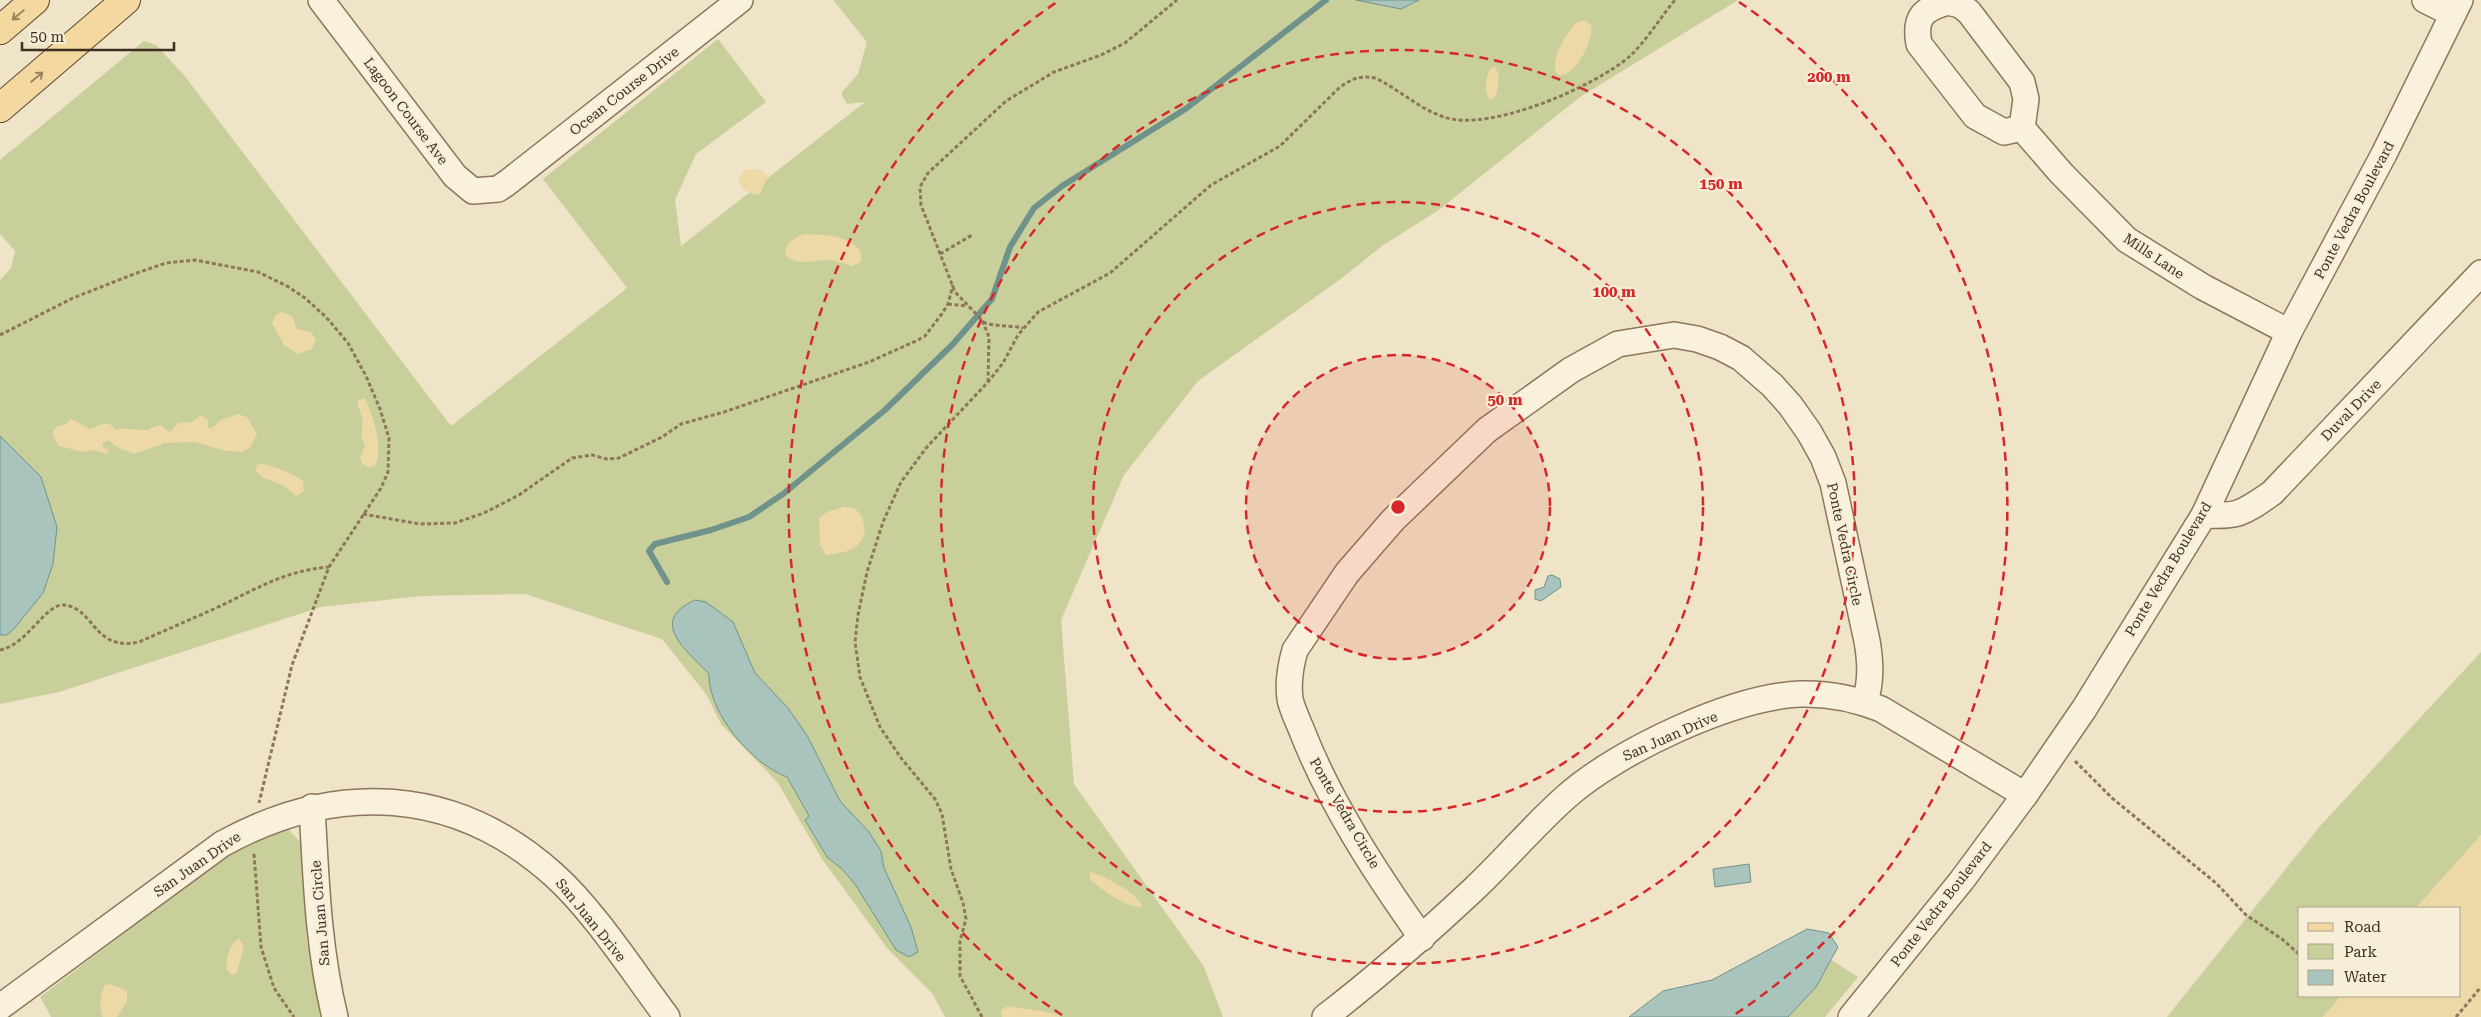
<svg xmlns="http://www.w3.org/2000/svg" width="2481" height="1017" viewBox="0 0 2481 1017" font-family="'Roboto Serif',serif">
  <rect width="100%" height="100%" fill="#f0e4c8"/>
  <g fill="#c9cf9b">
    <path d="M833,0H1738L1580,97L1440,209L1382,246L1342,278L1198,381L1124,475L1061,620L1074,784L1203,965L1223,1017H945L932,993L887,948L822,859L778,783L721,724L706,694L662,639L525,594L422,596L321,607L59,692L0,704V280L11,268L15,251L0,234V160L144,41L156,45L184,75L451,426L627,288L543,179L718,39L766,102L696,154L675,200L681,246L865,102L847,104L841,93L858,74L867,42Z"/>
    <path d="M2481,652V835L2416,908H2300V996H2341L2323,1017H2167L2320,826Z"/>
    <path d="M288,829L303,845L307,942L327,1017H51L40,997L217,863L246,844Z"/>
    <path d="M1830,959L1858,977L1825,1017H1788L1816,987Z"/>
  </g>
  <g fill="#ecd9a5">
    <path d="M1584,20L1591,25C1595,38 1575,79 1558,75C1547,62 1567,34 1575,23Z"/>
    <path d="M1495,67C1501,75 1498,87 1496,96L1490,100C1484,91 1485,77 1491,68Z"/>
    <path d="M753,169L760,170L768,176L760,194L757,195L744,190L738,181L745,170Z"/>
    <path d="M804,234C824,235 848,234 861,252V262L852,266C844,264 837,261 828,260C813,260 798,267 785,255C786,242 793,239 804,234Z"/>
    <path d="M281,312L292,316L297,329L311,332L316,340L312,349L298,354L284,345L272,323L276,315Z"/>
    <path d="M364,398C373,411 384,452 375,466L370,468L362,464L360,457L365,445L361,437L363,421L357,401Z"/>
    <path d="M238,414L247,417L257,434L250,447L243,452L226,451L195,442L165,443L134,454L115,446L108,440L103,443L102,446L109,451L106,454L96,450L83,452L59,446L53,436V431L58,426L66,424L71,419L90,429L103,424H110L115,430C124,427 136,430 145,430C150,430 155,425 161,425L170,432L178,423L192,422L201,415L208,420V427L211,429L221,420Z"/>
    <path d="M260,464C271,464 294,474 303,481L304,491L296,496L284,486L264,478L256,471L257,465Z"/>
    <path d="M843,507H852C860,512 863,517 864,526C867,549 844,553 826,555L820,545L819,518L827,512Z"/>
    <path d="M2481,835V1017H2323L2341,996H2460V908H2416Z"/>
    <path d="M1090,872C1102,874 1140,895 1142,906C1130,911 1099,888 1090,879Z"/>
    <path d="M239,939L244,945L237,973L232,975L227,970C225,960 229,944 239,939Z"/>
    <path d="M110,984L127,991V1002L117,1017H103C99,1009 100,993 105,985Z"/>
    <path d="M1008,1006C1020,1009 1055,1011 1061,1017H1002L1001,1010Z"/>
  </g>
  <g fill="#a9c4bc" stroke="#6f938a">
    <path d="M1356,0H1419L1401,9Z"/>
    <path d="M0,436L41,477L57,527L53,564L43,593L13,630L7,635H0Z"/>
    <path d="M1552,575L1560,579L1561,587L1541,601L1535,599V590L1544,587L1548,576Z"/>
    <path d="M695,600L706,602L733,622L755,673L788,708L808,737L840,801L869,832L881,851L884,868L911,927L918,952L909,957L896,950L855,884L842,869L827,857L805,820L809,816L787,777C752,764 708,713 709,674C689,652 646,622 695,600Z"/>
    <path d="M1749,864L1751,882L1715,887L1713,869Z"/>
    <path d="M1807,929L1829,933L1838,947L1816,987L1788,1017H1629L1663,991L1712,980Z"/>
  </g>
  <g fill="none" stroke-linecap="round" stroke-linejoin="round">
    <path stroke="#6f938a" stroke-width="6" d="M667,582L649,551L655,544L711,530L749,517L783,494L885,410L953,344L992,299L1010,247L1034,208L1062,186L1187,108L1326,0"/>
    <defs>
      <g id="minor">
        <path d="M321,0L455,176L473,191L498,189L507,183L740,0"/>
        <path d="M2425,0L2453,14"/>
        <path d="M1948,2L1960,5L1969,12L2022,82L2026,99L2022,128L2004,132L1975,116L1919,44C1914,17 1923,9 1948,2Z"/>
        <path d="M2022,128L2061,173L2127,240L2203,287L2289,332"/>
        <path d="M2204,515C2239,517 2243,513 2272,493L2481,273"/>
        <path d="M312,807C316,878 318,948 335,1017"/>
        <path d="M1422,938C1377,875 1330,803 1302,731C1298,721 1292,709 1290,699C1288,684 1291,664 1295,650L1347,573L1393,520L1487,430L1571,370L1618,344L1674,335L1697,339L1720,347L1741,358L1772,385L1790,405L1809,432L1823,457L1833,483L1867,641C1871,664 1871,681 1865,703"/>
        <path d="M0,1007L222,844C336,781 455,786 554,875C595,912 633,972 667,1017"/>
        <path d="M1325,1017C1377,977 1426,934 1474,889C1506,859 1534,825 1567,796C1618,751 1732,697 1800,694C1827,693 1856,699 1881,709L2025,795"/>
        <path d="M1851,1017L1962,880L2025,795L2084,709L2204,515L2289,332L2384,154L2460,0"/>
      </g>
      <g id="major">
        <path d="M0,30L35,0"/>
        <path d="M0,108L126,0"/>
      </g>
    </defs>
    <use href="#minor" stroke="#8d765c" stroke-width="28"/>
    <use href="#major" stroke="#5b4430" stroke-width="30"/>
    <g stroke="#8d765c" stroke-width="3" stroke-dasharray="4 2.5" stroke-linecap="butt">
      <path d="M940,254L972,235"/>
      <path d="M948,304L967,306"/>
      <path d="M983,322C995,327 1010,325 1023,328"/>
      <path d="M0,335L73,298L134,274L166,263L195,260L258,272L287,286L305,298L326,317L348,343L366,376L380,409L389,438L388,472L381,488L329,567L292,665L259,803"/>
      <path d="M988,382L989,337L982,320L955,292L921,205L920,187L928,173L1006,101L1054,72L1101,55L1125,43L1177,0"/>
      <path d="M363,514L420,524L455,523L484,513L519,495L572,458L592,455L607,459L619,458L662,437L681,424L724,412L869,362L916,341L925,336L941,315L948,304L953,285"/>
      <path d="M0,650C27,645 46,603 64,605C95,608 93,652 139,642C164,631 189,620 214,609C255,590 282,571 329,567"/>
      <path d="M2075,761L2112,798L2216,883L2246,915L2282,939L2300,955"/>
      <path d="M254,854L261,947L274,988L294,1017"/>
      <path d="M982,1017L960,976V941L966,919L963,903L951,869L942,814L935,799L901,758L880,727L860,677L855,642L858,615L867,572L883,522L901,482L926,448L988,382L1003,363L1018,335L1038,312L1110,273L1211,185L1280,146L1339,88C1351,79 1360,75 1375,78C1399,89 1419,109 1444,117C1489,133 1596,86 1630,56C1647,40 1660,18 1675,0"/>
      <path d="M2456,1017L2481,987"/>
    </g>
    <use href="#minor" stroke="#faf1dc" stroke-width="25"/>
    <use href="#major" stroke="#f3d9a0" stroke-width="28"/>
  </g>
  <defs><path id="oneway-shaft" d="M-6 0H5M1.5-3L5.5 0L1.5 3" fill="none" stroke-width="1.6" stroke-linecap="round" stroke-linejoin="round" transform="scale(1.25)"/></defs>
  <g stroke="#988460">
    <use href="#oneway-shaft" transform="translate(18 15) rotate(140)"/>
    <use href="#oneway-shaft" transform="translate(37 77) rotate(-40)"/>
  </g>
  <circle cx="1398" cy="507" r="152" fill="#d62828" fill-opacity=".12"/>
  <g fill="none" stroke="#d62828" stroke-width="2.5" stroke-dasharray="9 6">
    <circle cx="1398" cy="507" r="152"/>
    <circle cx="1398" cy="507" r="305"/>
    <circle cx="1398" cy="507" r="457"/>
    <path d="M1062 1015A609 609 0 0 1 1057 2M1739 2A609 609 0 0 1 1734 1015"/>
  </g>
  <g text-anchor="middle" stroke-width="4.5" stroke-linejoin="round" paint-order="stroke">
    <g font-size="14" fill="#3d2e20" stroke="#f7eed8">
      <text transform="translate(624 91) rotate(-38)" y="5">Ocean Course Drive</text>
      <text transform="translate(406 111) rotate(53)" y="5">Lagoon Course Ave</text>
      <text transform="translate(2354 210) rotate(-62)" y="5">Ponte Vedra Boulevard</text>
      <text transform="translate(2154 256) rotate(34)" y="5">Mills Lane</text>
      <text transform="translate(2351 410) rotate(-46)" y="5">Duval Drive</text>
      <text transform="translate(1845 544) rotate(78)" y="5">Ponte Vedra Circle</text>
      <text transform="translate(2168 569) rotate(-59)" y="5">Ponte Vedra Boulevard</text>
      <text transform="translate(1670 736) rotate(-24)" y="5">San Juan Drive</text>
      <text transform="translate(1345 813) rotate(60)" y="5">Ponte Vedra Circle</text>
      <text transform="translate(197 864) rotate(-35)" y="5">San Juan Drive</text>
      <text transform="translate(1941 904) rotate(-52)" y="5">Ponte Vedra Boulevard</text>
      <text transform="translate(320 913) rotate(-95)" y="5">San Juan Circle</text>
      <text transform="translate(591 920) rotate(51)" y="5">San Juan Drive</text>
    </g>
  </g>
  <circle cx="1398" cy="507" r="8" fill="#d62828" stroke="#f7eed8" stroke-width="2.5"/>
  <g font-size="15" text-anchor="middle" font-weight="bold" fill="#d62828" stroke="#f7eed8" stroke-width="4.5" stroke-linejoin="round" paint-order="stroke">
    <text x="1829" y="82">200 m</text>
    <text x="1721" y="189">150 m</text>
    <text x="1614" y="297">100 m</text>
    <text x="1505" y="405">50 m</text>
  </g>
  <rect x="2298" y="907" width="162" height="90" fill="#f7eed8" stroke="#ada18e"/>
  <rect x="2308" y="923" width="25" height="8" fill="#f3d9a0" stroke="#ada18e"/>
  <text x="2344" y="932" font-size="15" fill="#3d2e20">Road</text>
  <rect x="2308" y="944" width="25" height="15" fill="#c9cf9b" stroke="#ada18e"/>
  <text x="2344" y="957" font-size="15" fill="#3d2e20">Park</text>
  <rect x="2308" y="970" width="25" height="15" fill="#a9c4bc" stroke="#ada18e"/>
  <text x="2344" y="982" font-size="15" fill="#3d2e20">Water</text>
  <path d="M22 42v8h152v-8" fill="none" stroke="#3d2e20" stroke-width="2.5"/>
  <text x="30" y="42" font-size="15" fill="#3d2e20" stroke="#f7eed8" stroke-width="4" paint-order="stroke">50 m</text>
</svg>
